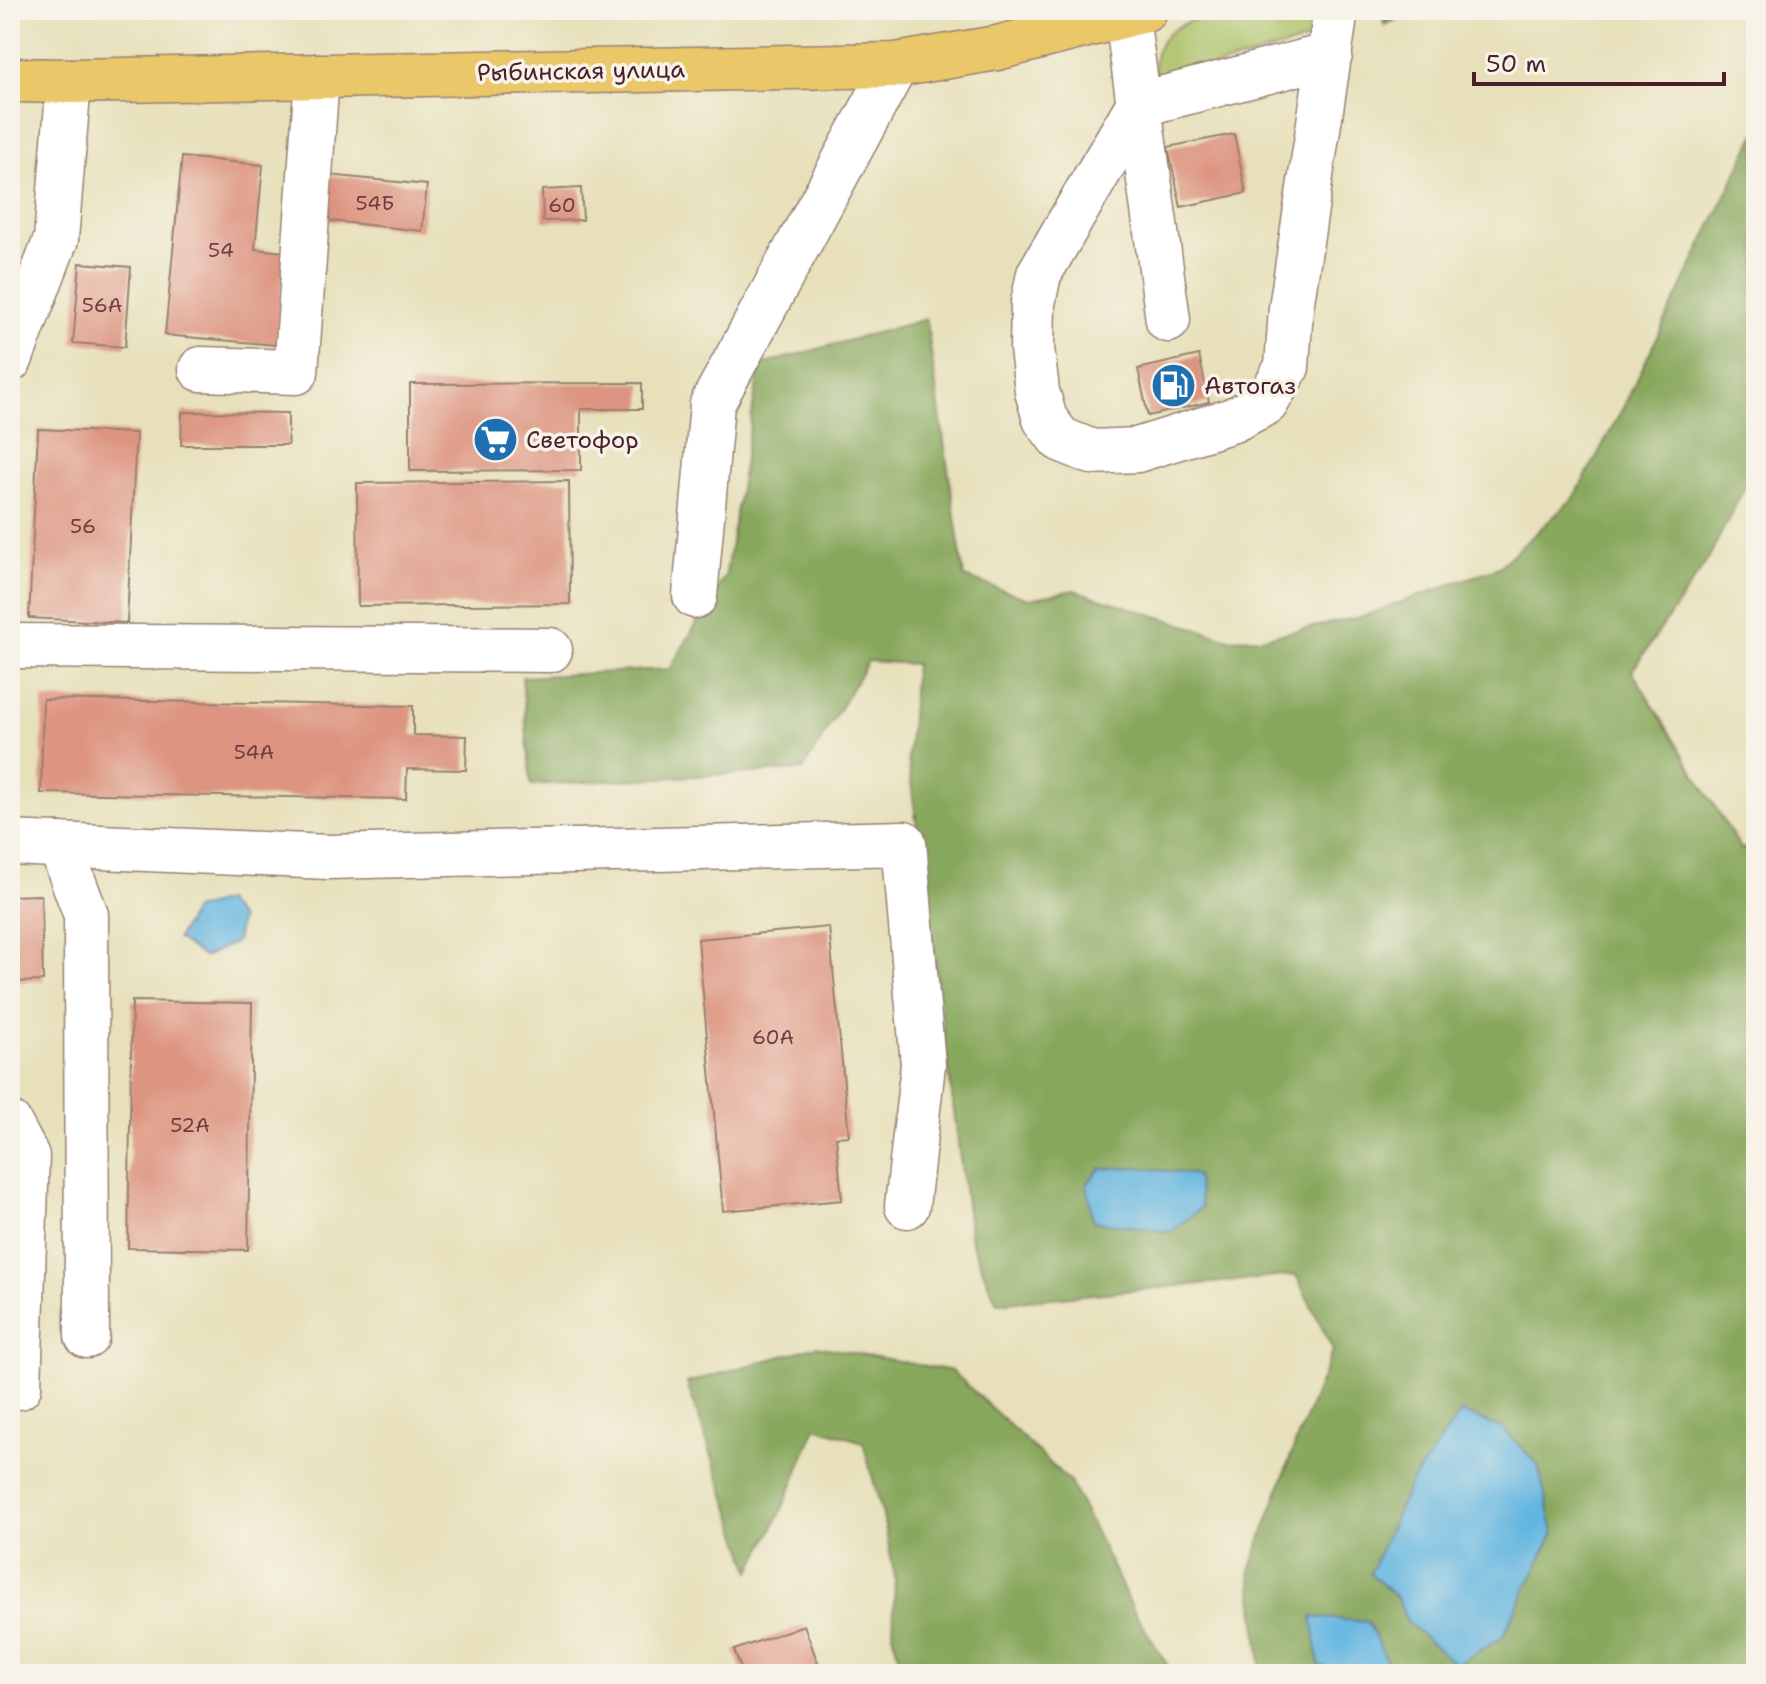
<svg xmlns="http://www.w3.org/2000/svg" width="1766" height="1684" viewBox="0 0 1766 1684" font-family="'Shantell Sans',sans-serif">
  <rect width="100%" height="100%" fill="#f7f3e8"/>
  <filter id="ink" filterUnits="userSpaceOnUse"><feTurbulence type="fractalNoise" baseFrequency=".0125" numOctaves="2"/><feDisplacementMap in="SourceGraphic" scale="16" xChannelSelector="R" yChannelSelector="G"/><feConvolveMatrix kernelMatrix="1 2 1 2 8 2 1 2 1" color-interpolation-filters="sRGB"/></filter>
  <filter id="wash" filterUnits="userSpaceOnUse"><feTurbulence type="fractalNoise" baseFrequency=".006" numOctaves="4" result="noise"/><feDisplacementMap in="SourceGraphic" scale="32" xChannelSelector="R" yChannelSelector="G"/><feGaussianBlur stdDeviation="1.8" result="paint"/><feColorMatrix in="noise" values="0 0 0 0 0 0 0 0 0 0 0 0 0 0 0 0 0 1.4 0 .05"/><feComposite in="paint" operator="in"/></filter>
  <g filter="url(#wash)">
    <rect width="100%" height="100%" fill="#e7e0ba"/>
    <path fill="#aac166" stroke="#7a7048" stroke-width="2" d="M1223,10H1315L1311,39L1160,82C1149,64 1156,42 1173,30C1186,20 1208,16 1223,10Z"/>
    <g fill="#87a75b" stroke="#686343" stroke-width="2" fill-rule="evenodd">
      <path d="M1383,10H1419L1384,25Z"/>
      <path d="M1756,133V465L1707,561L1632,671L1741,849L1756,847V1674H1370L1386,1662L1319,1665L1347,1674H1262L1250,1570L1295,1444L1333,1350L1296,1275L997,1303L971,1242L908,759L915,664L868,661L803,770L531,785L522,677L670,669L726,574L760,365L926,319L964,577L1029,599L1074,590L1229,639L1261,638L1361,617L1499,567L1574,498L1625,404ZM1100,1169L1093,1221L1087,1183ZM1554,1532L1502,1637L1408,1623L1397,1598L1370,1573L1382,1550Z"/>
      <path d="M817,1346L952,1371L1070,1482L1135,1613L1173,1674H904L893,1637L895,1578L883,1516L863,1442L816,1427L781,1512L751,1571L687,1383Z"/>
    </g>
    <g fill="#64b6e0" stroke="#576a86" stroke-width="2">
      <path d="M225,901L240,919L236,942L204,957L177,939L194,910Z"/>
      <path d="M1137,1167L1196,1175L1202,1207L1170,1232L1093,1221L1087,1184L1100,1169Z"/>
      <path d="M1461,1412L1503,1429L1538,1465L1554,1532L1502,1637L1456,1665L1408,1623L1397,1598L1370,1573L1410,1484Z"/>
      <path d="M1312,1617L1368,1622L1387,1662C1359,1681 1349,1675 1319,1665Z"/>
    </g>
    <g id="blocks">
      <g fill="#dd9480">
        <path d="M1234,134L1246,193L1181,207L1168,147Z"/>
        <path d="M182,157L263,165L255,249L285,252L276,345L165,335Z"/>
        <path d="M328,175L427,185L422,231L323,220Z"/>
        <path d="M581,188L583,220L543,221L542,190Z"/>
        <path d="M80,263L131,267L125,347L73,343Z"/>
        <path d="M1199,355L1209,402L1148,416L1138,369Z"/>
        <path d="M642,383V409H581V470L410,471V384Z"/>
        <path d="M182,412L288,413V445H181Z"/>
        <path d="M38,429L136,433L127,623L29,618Z"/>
        <path d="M569,481L570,604L358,606L357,483Z"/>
        <path d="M43,699L413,706V735L467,736L466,770L407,769L406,799L41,793Z"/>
        <path d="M41,895L43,981L10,982V896Z"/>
        <path d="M829,927L849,1136L836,1137L842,1200L723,1211L698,939Z"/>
        <path d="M132,1001L252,1003L248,1250L128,1248Z"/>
        <path d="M804,1625L822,1674H743L734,1650Z"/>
      </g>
    </g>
  </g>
  <g filter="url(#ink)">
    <use href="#blocks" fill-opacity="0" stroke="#988072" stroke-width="2"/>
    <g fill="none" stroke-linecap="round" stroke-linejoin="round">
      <defs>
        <g id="minor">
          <path d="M1127,17L1168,320"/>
          <path d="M1330,55L1138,105L1039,274L1033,303L1032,348L1037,391L1045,419L1060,439L1092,452L1137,450L1233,420L1266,403L1287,367L1291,308L1336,10"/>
          <path d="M10,360L56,239L69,81"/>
          <path d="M201,369L296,372L317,76"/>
          <path d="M695,596L712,404L896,65"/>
          <path d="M10,646L550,650"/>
          <path d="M10,843L328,857L904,843L923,1065L907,1206"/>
          <path d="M60,845L86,915L87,1336"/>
          <path d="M10,1124L27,1156L19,1387H10"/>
        </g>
        <path id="major" d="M10,80L69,81L896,65L997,48L1145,10"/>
      </defs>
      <use href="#minor" stroke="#988072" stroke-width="47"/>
      <use href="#major" stroke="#988072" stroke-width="47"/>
      <use href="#minor" stroke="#fff" stroke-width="44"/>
      <use href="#major" stroke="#eac769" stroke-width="44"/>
    </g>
  </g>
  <defs>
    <symbol id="fuel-disc" viewBox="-11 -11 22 22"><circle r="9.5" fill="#1f6fb2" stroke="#f7f3e8"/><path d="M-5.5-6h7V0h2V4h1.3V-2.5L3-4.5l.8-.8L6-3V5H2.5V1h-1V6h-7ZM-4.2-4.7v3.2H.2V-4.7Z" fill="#fff"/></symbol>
    <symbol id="supermarket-disc" viewBox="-11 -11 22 22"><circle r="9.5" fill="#1f6fb2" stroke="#f7f3e8"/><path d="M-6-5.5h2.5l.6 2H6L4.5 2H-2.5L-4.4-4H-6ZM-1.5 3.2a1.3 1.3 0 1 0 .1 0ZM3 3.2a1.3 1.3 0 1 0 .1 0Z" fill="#fff"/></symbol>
  </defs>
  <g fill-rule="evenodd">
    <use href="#fuel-disc" x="1148" y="360" width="51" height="51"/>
    <use href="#supermarket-disc" x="470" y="414" width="51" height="51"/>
  </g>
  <g text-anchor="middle" stroke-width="7" stroke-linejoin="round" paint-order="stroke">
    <g font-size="20" fill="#6f3c40">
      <text x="375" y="210">54Б</text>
      <text x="562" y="212">60</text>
      <text x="221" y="257">54</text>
      <text x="102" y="312">56А</text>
      <text x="83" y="533">56</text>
      <text x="254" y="759">54А</text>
      <text x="773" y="1044">60А</text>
      <text x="190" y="1132">52А</text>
    </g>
    <g font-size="24" fill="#4a1f2b" stroke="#f7f3e8">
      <text transform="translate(581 71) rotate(-1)" y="8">Рыбинская улица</text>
    </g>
    <g font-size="24" fill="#4a1f2b" stroke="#f7f3e8" text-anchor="start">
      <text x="1204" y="394">Автогаз</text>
      <text x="526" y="448">Светофор</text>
    </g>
  </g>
  <rect width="1766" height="1684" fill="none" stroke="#f7f3e8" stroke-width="40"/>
  <path d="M1474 72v12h250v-12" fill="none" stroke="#4a1f2b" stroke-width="4"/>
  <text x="1486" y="72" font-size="24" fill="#4a1f2b" stroke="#f7f3e8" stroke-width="6" paint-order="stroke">50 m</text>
</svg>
